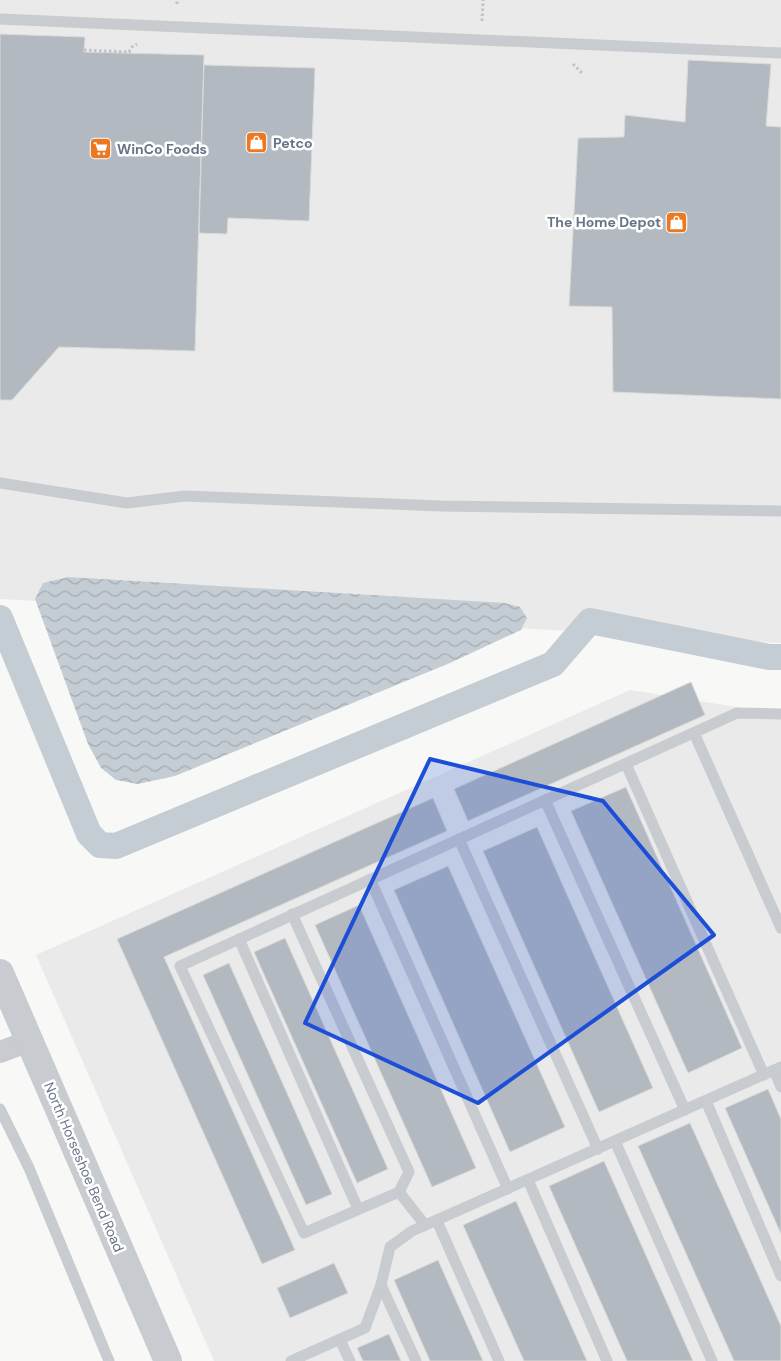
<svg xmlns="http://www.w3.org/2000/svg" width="781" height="1361" viewBox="0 0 781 1361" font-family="'DM Sans',sans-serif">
  <defs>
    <pattern id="water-waves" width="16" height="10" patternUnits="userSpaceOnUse" patternTransform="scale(1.25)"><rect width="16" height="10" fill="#c5cdd4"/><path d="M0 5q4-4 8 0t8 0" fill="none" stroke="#a4abb2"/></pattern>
  </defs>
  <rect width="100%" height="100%" fill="#f8f9f6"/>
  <g fill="#e9eae9">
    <path d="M0,0H781V643L0,599Z"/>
    <path d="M630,690L755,710H781V1361H214L36,955Z"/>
  </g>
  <path fill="url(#water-waves)" d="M68,577L505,603L520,607L527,618L521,630L450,663L175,776L138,784L116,780L101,768L88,744L35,599L43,583Z"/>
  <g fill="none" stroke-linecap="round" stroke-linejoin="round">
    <path stroke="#c5cdd4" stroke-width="26" d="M0,618L89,834L100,845L116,846L553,664L590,621L769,657H781"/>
  </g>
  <g fill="#b3b9c0" stroke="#dadbd8">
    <path d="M0,34L85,37L84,52L204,55L195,351L59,347L12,400H0Z"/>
    <path d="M688,60L771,64L766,126L781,127V399L613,392L612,307L569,306L578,138L624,137L625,115L685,122Z"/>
    <path d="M204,65L315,68L309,221L228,218L227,234L199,233Z"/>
    <path d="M691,682L705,715L468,821L454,789Z"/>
    <path d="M626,787L742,1048L688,1073L571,811Z"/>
    <path d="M433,798L447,831L164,957L295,1250L262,1264L117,939Z"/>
    <path d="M537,827L653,1088L599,1112L483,851Z"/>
    <path d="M448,866L565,1127L510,1152L394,890Z"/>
    <path d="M359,905L476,1168L432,1187L315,925Z"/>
    <path d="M285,938L388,1169L357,1183L254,952Z"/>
    <path d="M229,963L332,1194L306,1205L203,975Z"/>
    <path d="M768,1089L781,1119V1234L725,1108Z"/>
    <path d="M690,1123L781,1326V1361H734L638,1146Z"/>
    <path d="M604,1161L693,1361H627L549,1186Z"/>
    <path d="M516,1201L587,1361H524L463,1225Z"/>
    <path d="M438,1260L483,1361H430L394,1280Z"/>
    <path d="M334,1263L348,1293L290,1318L277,1288Z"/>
    <path d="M389,1334L401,1361H363L357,1348Z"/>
  </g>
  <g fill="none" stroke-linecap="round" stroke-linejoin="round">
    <g stroke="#c2c3c6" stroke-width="3" stroke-dasharray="2.5 2.5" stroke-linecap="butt">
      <path d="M177,4V0"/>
      <path d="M482,21L483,0"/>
      <path d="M84,50L129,52L132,47L137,44"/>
      <path d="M573,64L583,74"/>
    </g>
    <g stroke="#c8cbcf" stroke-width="11">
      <path d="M0,19L781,53"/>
      <path d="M0,483L127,503L185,496L441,506L781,511"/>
      <path d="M694,733L781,928"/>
      <path d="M626,764L764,1075"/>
      <path d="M545,800L685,1110"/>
      <path d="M459,839L598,1149"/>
      <path d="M370,879L508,1189"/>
      <path d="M292,914L409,1172L399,1192"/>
      <path d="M239,939L358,1209"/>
      <path d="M774,1070L781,1087"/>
      <path d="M706,1101L781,1276"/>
      <path d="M0,1109L29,1168L109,1361"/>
      <path d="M615,1141L712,1361"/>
      <path d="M528,1180L607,1361"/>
      <path d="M437,1221L499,1361"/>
      <path d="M425,1225L399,1192L304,1233L180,966L737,713L781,714"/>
      <path d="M381,1285L416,1361"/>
      <path d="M340,1340L350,1361"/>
      <path d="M291,1361L365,1328L381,1285L390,1247L412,1231L781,1067"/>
    </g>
    <path stroke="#c8cbcf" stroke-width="22" d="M0,1052L29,1041"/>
    <path stroke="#c8cbcf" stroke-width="28" d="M0,973L168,1361"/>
  </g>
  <path fill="#1d4ed8" fill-opacity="0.2" stroke="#1d4ed8" stroke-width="4" stroke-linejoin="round" d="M430,759L603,801L714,935L478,1103L305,1023Z"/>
  <defs>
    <symbol id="shop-square" viewBox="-11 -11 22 22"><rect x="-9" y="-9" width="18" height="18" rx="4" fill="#ed7822" stroke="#fff"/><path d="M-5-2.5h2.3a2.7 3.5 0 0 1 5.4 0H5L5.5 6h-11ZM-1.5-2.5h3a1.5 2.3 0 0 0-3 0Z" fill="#fff"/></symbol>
    <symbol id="supermarket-square" viewBox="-11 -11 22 22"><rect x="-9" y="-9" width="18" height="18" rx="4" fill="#ed7822" stroke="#fff"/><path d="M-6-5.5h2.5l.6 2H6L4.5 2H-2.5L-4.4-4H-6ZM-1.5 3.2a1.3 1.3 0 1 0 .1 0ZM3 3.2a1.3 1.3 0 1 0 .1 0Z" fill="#fff"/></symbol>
  </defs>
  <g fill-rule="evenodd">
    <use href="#shop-square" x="244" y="130" width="25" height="25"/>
    <use href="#supermarket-square" x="88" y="136" width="25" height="25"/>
    <use href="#shop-square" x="664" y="210" width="25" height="25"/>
  </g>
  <g text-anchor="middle" stroke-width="5" stroke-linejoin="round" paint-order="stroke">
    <g font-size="14" font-weight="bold" fill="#667389" stroke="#fff" text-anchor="start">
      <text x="273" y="148">Petco</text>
      <text x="117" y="154">WinCo Foods</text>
      <text x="661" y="227" text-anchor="end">The Home Depot</text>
    </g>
    <g font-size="14" fill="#667389" stroke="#fff">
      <text transform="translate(84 1167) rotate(67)" y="5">North Horseshoe Bend Road</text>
    </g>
  </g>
</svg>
